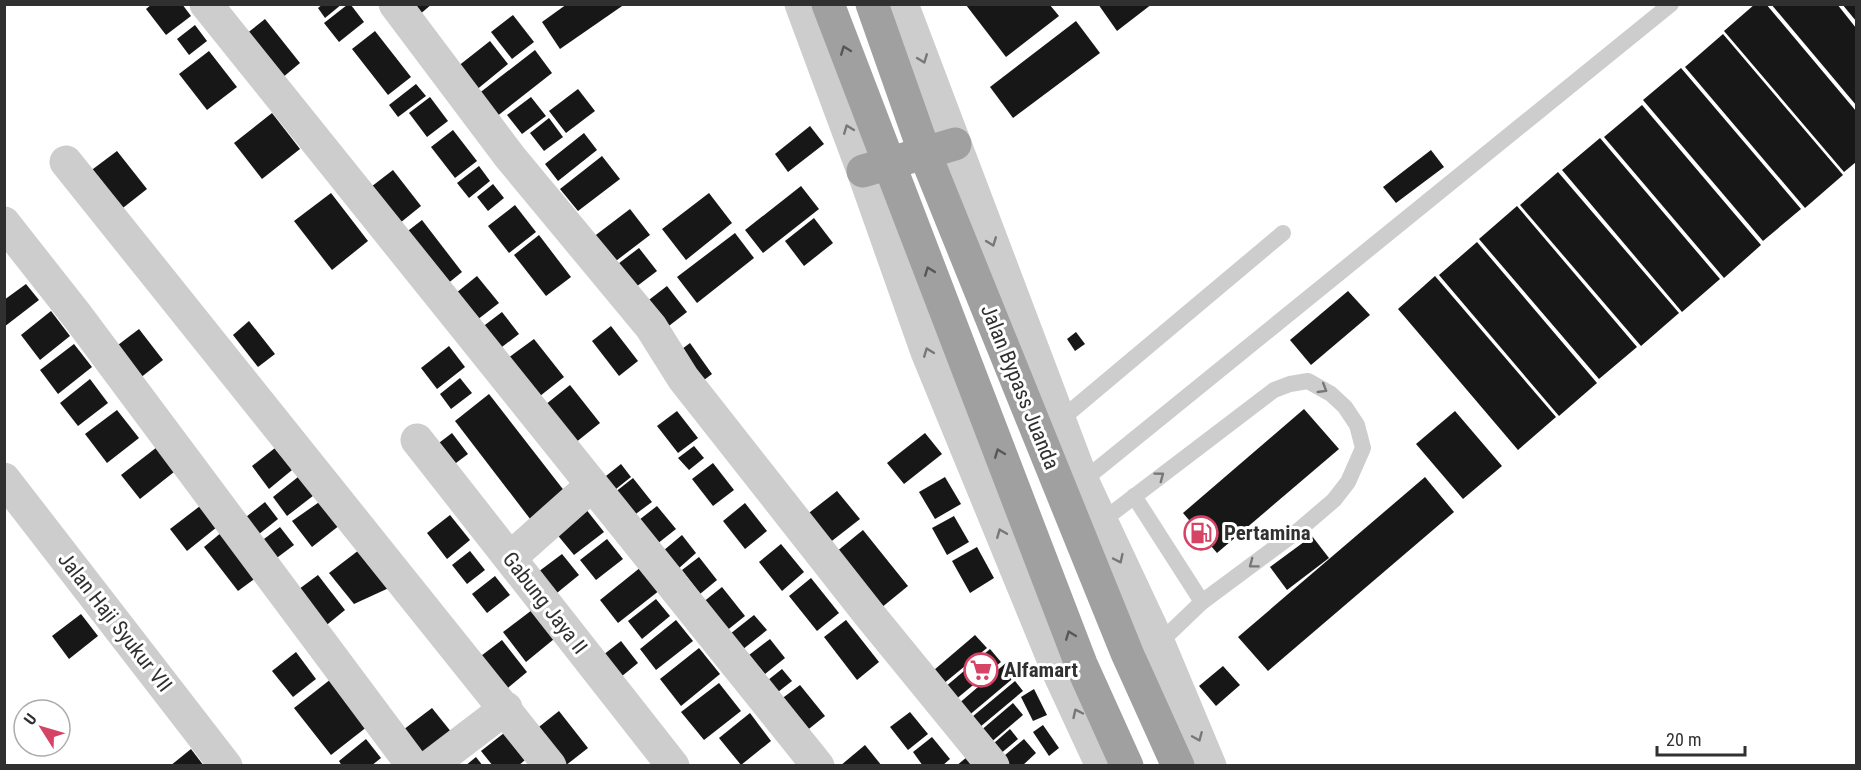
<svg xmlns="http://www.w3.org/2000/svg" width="1861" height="770" viewBox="0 0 1861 770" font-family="'Roboto Condensed',sans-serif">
  <rect width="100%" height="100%" fill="#fff"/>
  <g fill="#171717">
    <path d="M152,4H182L191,16L166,35L146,9Z"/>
    <path d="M323,4H342L325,18L318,8Z"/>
    <path d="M410,4H432L419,15Z"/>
    <path d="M567,4H625L560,49L542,22Z"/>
    <path d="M1098,4H1152L1117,31Z"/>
    <path d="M1755,4H1766L1856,111V162L1844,172L1724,31Z"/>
    <path d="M1771,4H1837L1856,28V105Z"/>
    <path d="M1842,4H1856V21Z"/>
    <path d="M347,5H351L364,22L339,42L324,23Z"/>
    <path d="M966,5H1050L1059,16L1006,57Z"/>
    <path d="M513,15L534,42L512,59L491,32Z"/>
    <path d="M265,19L300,63L276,83L241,38Z"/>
    <path d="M1076,21L1100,53L1013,118L990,87Z"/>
    <path d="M195,25L207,41L189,55L177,39Z"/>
    <path d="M375,31L411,77L388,95L352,49Z"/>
    <path d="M1723,34L1843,175L1805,208L1685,67Z"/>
    <path d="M490,41L508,64L475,91L457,67Z"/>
    <path d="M535,50L552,73L491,121L473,98Z"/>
    <path d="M209,51L237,87L207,110L179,74Z"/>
    <path d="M1681,68L1801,209L1763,241L1643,100Z"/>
    <path d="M416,84L426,96L398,117L389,105Z"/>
    <path d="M578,89L595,111L566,133L549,111Z"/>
    <path d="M430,97L448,121L427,137L409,113Z"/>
    <path d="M531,97L546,116L522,134L507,115Z"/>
    <path d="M1642,105L1761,245L1724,278L1604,137Z"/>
    <path d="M272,113L300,149L262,179L234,143Z"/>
    <path d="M549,118L563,137L544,151L530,133Z"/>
    <path d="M810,126L824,144L788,172L775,154Z"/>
    <path d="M453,130L477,161L455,178L431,147Z"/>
    <path d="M584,133L597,150L558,181L545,164Z"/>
    <path d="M1600,138L1720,279L1682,312L1562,170Z"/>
    <path d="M1431,150L1444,167L1396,203L1383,187Z"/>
    <path d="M117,151L147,189L119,211L89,172Z"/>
    <path d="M602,156L620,179L578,211L560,189Z"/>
    <path d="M479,166L490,181L469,198L457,183Z"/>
    <path d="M393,170L421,206L395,227L367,190Z"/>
    <path d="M1558,172L1679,313L1641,346L1520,205Z"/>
    <path d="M493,184L504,198L488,211L477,197Z"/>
    <path d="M801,186L819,209L763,253L745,230Z"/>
    <path d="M331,193L368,241L332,270L294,221Z"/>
    <path d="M709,193L732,223L686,260L662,229Z"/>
    <path d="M515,205L536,232L509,253L488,226Z"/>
    <path d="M1517,206L1637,347L1599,379L1479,239Z"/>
    <path d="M630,209L650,235L608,267L588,241Z"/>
    <path d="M814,218L833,243L804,266L785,241Z"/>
    <path d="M422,220L462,272L441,289L400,237Z"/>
    <path d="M735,233L754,258L697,303L677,277Z"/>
    <path d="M539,235L571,277L546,296L514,255Z"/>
    <path d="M1477,242L1597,383L1559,416L1439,275Z"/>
    <path d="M639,248L657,271L628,293L610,270Z"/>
    <path d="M477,276L499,303L477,320L456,293Z"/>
    <path d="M1435,276L1556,417L1518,450L1398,309Z"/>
    <path d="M26,284L39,300L4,327V300Z"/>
    <path d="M667,286L687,312L661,332L641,306Z"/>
    <path d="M1348,291L1370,315L1311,365L1290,340Z"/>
    <path d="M51,311L70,336L40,360L21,335Z"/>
    <path d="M502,312L519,334L498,350L481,328Z"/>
    <path d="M249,321L275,354L258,367L233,335Z"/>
    <path d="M611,326L638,361L619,376L592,341Z"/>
    <path d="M139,329L163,360L135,382L110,351Z"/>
    <path d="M1076,332L1085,344L1075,351L1067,339Z"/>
    <path d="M534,339L564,377L535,400L504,361Z"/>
    <path d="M690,343L712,374L696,386L674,355Z"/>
    <path d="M74,344L92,367L58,394L40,370Z"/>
    <path d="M449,346L465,367L437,389L421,368Z"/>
    <path d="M460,378L472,393L451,409L440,394Z"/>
    <path d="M90,379L108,403L78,426L60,403Z"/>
    <path d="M570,385L600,423L575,443L545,405Z"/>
    <path d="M489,394L569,497L534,524L455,421Z"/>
    <path d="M1304,409L1339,449L1217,553L1183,513Z"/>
    <path d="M117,410L139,438L107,463L85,434Z"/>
    <path d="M677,411L698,438L678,453L657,426Z"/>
    <path d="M1455,411L1502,466L1463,499L1416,444Z"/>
    <path d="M452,433L468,454L448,469L431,449Z"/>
    <path d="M925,433L942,454L904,484L887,463Z"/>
    <path d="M161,444L179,468L140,499L121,475Z"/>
    <path d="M694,446L704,458L689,470L678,458Z"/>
    <path d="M275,448L292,470L269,489L252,466Z"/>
    <path d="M713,463L734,490L713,506L692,479Z"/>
    <path d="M621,464L631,477L611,493L601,480Z"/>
    <path d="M303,473L318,492L287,516L273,497Z"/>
    <path d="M945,477L961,504L935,519L919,492Z"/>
    <path d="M1425,477L1454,512L1268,671L1238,637Z"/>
    <path d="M633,478L652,502L633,516L614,493Z"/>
    <path d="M837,491L860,519L828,544L805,516Z"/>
    <path d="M325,498L345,521L312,547L292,521Z"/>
    <path d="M265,502L278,519L254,538L241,521Z"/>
    <path d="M745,503L767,531L745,549L723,521Z"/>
    <path d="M200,506L217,527L187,551L170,529Z"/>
    <path d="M657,506L676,529L657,544L639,520Z"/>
    <path d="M585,508L604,532L574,555L555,532Z"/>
    <path d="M450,515L470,540L447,559L427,533Z"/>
    <path d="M954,516L969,542L947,555L932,528Z"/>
    <path d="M280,527L294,545L270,563L256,545Z"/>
    <path d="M863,530L908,586L881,608L836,552Z"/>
    <path d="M222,532L257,577L238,591L204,547Z"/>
    <path d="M682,535L696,553L678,569L663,551Z"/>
    <path d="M1312,536L1329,558L1287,590L1270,567Z"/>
    <path d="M607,539L623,559L596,580L580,560Z"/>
    <path d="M781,544L804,572L782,591L759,562Z"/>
    <path d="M363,547L391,587L354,604L329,573Z"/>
    <path d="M977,547L994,578L970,593L952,561Z"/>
    <path d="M470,551L485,570L467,584L452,565Z"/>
    <path d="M562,554L579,575L552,597L534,575Z"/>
    <path d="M699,557L717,580L700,594L682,570Z"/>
    <path d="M641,567L660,590L618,623L600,600Z"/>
    <path d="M318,575L345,610L323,628L295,592Z"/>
    <path d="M495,576L510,595L487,613L472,594Z"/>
    <path d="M811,578L839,613L817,631L789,596Z"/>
    <path d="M722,587L745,616L725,632L702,603Z"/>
    <path d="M656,599L670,616L642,639L628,621Z"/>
    <path d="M532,610L554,639L526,662L503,632Z"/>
    <path d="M81,614L98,636L69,659L52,636Z"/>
    <path d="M754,615L767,630L742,650L730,634Z"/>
    <path d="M676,620L693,641L656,670L640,649Z"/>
    <path d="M846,620L879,662L857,680L824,637Z"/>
    <path d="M975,635L987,648L937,689L927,676Z"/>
    <path d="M770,639L785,658L765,674L749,655Z"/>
    <path d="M502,640L527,672L503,692L477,659Z"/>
    <path d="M621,641L638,663L616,681L598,659Z"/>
    <path d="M699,648L720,674L681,706L660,679Z"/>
    <path d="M990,649L1001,662L949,705L938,693Z"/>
    <path d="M296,652L316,679L293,697L272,671Z"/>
    <path d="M1007,662L1017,675L967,717L957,705Z"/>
    <path d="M1223,666L1240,685L1216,706L1199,686Z"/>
    <path d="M782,669L792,681L773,696L763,684Z"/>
    <path d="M331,679L368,726L331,755L294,708Z"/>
    <path d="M1015,681L1023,691L974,732L966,722Z"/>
    <path d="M719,683L741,711L704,740L681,712Z"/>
    <path d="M800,685L825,716L805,732L780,700Z"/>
    <path d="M1034,689L1047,715L1033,721L1021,697Z"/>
    <path d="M1013,703L1023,715L989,744L979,732Z"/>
    <path d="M432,708L452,733L417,760L399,733Z"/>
    <path d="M559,711L588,748L565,766L530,734Z"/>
    <path d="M910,712L928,734L908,750L890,727Z"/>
    <path d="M750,713L771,741L741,765L719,738Z"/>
    <path d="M1043,725L1059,748L1049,756L1033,732Z"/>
    <path d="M1010,729L1018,739L993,760L985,751Z"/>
    <path d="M504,733L525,760L518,766H493L481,751Z"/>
    <path d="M932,737L950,759L942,766H923L913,752Z"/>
    <path d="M366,739L381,758L371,766H342L339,761Z"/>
    <path d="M1024,739L1036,753L1022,766H1000L997,762Z"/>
    <path d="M865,745L882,766H840Z"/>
    <path d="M191,749L204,766H170Z"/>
    <path d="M476,757L483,766H465Z"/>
    <path d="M967,757L974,766H956Z"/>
  </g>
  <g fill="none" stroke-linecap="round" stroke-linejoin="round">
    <g stroke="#cdcdcd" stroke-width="16">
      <path d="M1059,421L1283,233"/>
      <path d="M1079,484L1671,4"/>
      <path d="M1134,496L1202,602"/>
      <path d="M1098,524L1274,390L1290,384L1308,381L1331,394L1345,407L1357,425L1363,448L1348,482L1334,500L1299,530L1202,602L1155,647"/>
    </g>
    <g stroke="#cdcdcd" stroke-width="33">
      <path d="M206,4L818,766"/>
      <path d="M395,4L510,157L651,327L683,378L868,613L993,766"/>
      <path d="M66,162L550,766"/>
      <path d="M4,223L78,317L413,766"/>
      <path d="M417,440L673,766"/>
      <path d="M4,479L226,766"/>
      <path d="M510,558L592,485"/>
      <path d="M430,766L506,708"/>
    </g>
    <g stroke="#cdcdcd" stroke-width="33">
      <path d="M801,4L863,171L927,352L1058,671L1102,766"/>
      <path d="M902,4L1083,482L1159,644L1210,766"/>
    </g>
    <g stroke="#a0a0a0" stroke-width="33">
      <path d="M828,4L1081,664L1127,766"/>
      <path d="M872,4L925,154L1127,653L1178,766"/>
      <path d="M863,171L955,144"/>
    </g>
  </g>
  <defs><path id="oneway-chevron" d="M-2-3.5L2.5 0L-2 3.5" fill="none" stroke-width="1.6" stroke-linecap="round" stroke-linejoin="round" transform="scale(1.5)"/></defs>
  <g stroke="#575757">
    <use href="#oneway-chevron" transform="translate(845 50) rotate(-111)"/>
    <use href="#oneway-chevron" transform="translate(929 271) rotate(-111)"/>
    <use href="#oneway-chevron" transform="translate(999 453) rotate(-111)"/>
    <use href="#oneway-chevron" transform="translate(1070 635) rotate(-111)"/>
  </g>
  <g stroke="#777">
    <use href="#oneway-chevron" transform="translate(923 59) rotate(69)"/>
    <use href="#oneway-chevron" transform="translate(848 129) rotate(-111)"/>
    <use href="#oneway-chevron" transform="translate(992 242) rotate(69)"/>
    <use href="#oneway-chevron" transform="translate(928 352) rotate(-111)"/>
    <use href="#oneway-chevron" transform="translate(1323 389) rotate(31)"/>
    <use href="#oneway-chevron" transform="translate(1160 476) rotate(-37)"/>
    <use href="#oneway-chevron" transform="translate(1001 533) rotate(-112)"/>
    <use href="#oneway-chevron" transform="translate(1119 559) rotate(65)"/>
    <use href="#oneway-chevron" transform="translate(1253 564) rotate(143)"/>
    <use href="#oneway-chevron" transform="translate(1077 713) rotate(-115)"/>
    <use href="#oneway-chevron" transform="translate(1198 737) rotate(67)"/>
  </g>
  <defs>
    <symbol id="fuel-ring" viewBox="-11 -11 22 22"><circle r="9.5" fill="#fff" stroke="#d54464" stroke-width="1.5"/><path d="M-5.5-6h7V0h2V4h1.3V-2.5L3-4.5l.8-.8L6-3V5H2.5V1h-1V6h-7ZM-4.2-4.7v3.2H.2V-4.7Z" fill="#d54464"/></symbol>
    <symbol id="supermarket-ring" viewBox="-11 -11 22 22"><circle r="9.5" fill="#fff" stroke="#d54464" stroke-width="1.5"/><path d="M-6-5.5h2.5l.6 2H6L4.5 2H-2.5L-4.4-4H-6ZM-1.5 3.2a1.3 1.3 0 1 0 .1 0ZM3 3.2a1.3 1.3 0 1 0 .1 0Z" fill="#d54464"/></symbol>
  </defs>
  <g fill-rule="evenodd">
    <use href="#fuel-ring" x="1182" y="514" width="38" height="38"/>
    <use href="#supermarket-ring" x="962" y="651" width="38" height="38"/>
  </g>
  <g text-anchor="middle" stroke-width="6" stroke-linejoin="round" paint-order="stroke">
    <g font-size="21" fill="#303030" stroke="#fff">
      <text transform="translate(1020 387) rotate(68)" y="7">Jalan Bypass Juanda</text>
      <text transform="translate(545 603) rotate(52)" y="7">Gabung Jaya II</text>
      <text transform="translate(115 622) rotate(52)" y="7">Jalan Haji Syukur VII</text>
    </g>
    <g font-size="21" font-weight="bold" fill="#303030" stroke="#fff" text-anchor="start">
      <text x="1224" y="540">Pertamina</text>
      <text x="1004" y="677">Alfamart</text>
    </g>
  </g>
  <rect width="1861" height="770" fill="none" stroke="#303030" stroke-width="12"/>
  <g transform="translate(42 728) rotate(307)"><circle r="28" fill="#ffffff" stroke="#acacac" stroke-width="1.5"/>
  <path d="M0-4.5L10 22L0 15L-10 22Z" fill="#d54464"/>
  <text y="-9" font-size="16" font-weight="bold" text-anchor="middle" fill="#303030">U</text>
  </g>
  <path d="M1657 746v9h88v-9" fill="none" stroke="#303030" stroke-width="3"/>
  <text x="1666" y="746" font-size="18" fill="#303030" stroke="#ffffff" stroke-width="4.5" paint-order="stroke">20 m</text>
</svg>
